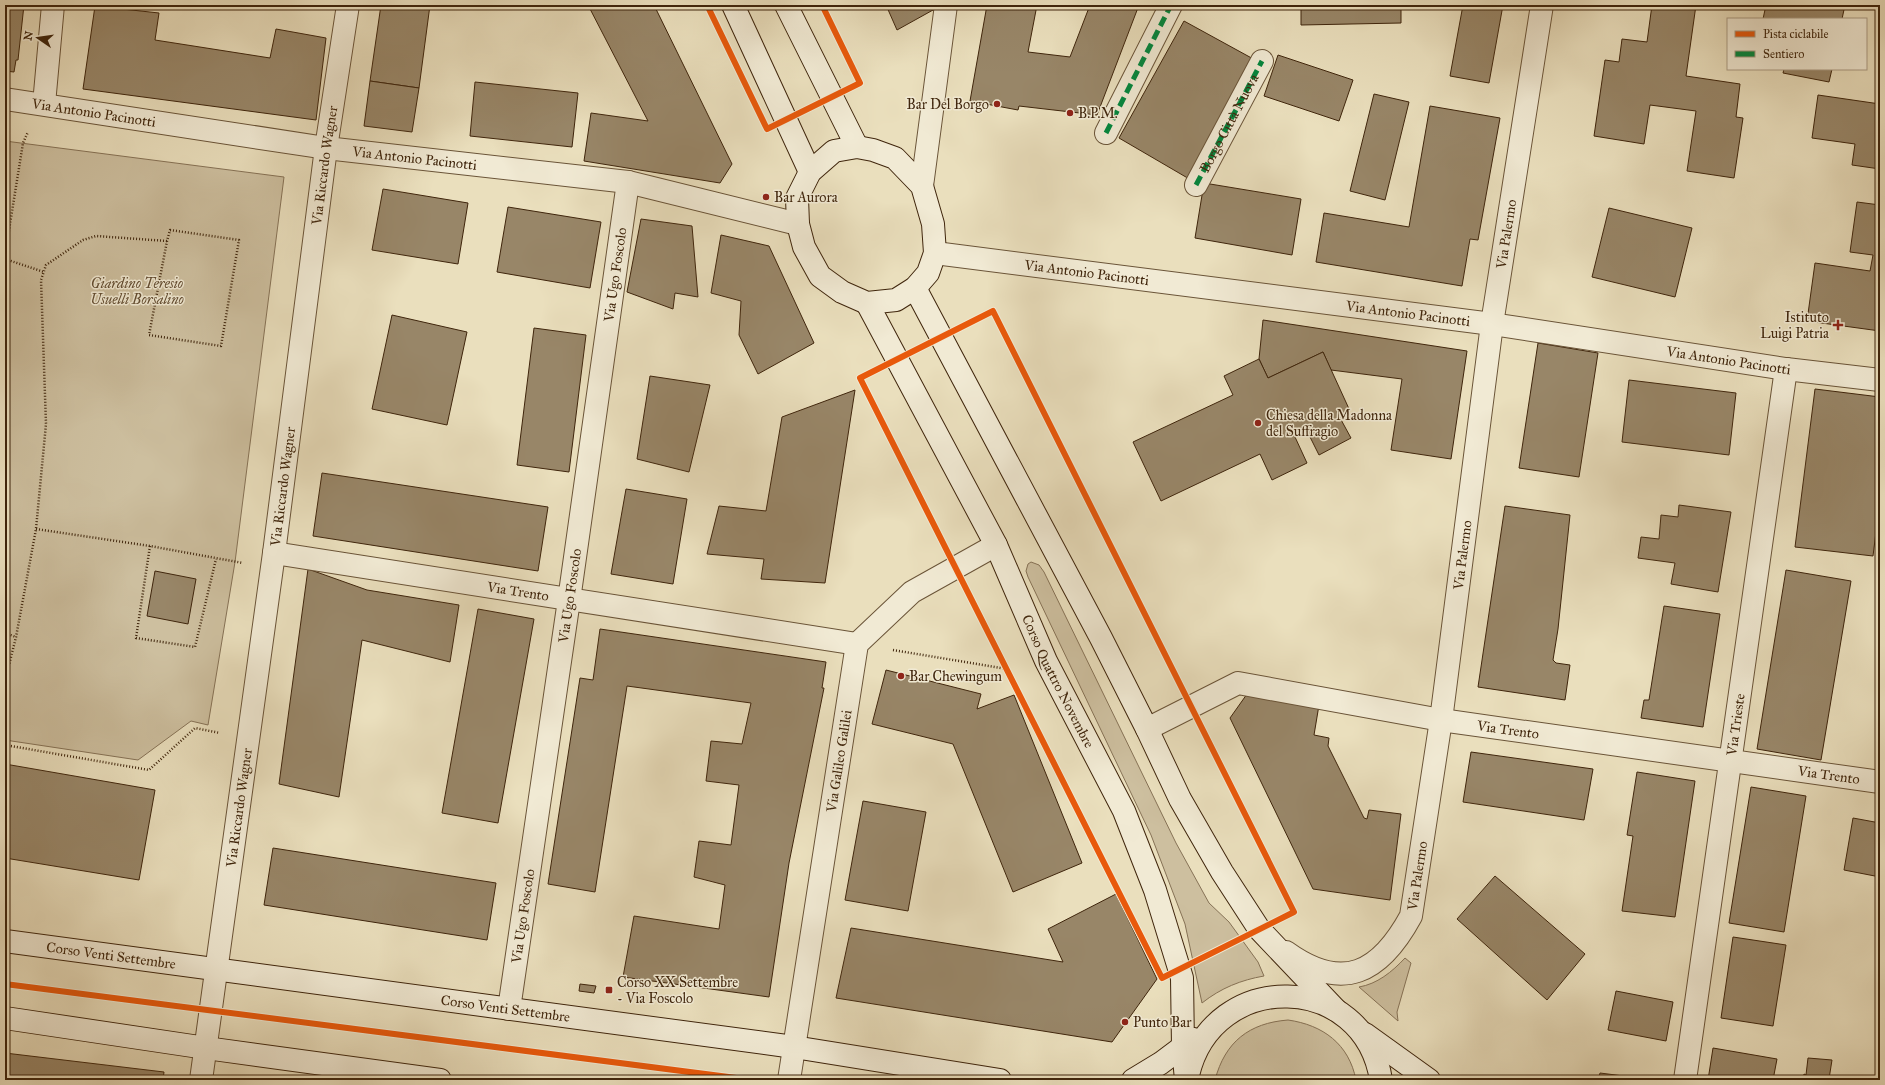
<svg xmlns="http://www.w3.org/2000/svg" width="1885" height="1085" viewBox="0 0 1885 1085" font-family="'IM FELL Great Primer',serif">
  <rect width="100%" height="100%" fill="#eadfbd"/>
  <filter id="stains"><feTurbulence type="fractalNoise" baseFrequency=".005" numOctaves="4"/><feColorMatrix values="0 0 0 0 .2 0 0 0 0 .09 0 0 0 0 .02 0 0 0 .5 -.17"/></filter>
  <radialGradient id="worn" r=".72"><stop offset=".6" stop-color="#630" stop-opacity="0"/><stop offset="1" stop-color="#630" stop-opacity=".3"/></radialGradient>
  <g fill="#cdbf9f" stroke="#867256">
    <path d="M5,141L284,177L235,562L208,725L191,721L138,760L5,740Z"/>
    <path d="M1031,562L1039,565L1044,572L1176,843L1209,903L1229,922L1258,962L1264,976C1241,980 1221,988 1202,1003L1185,924L1151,835L1028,577L1026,571L1028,564Z"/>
    <path d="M1405,958L1411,963L1397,1012L1398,1021L1359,987C1377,984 1392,972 1405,958Z"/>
    <path d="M1288,1020C1323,1025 1349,1044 1356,1080H1215C1225,1042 1249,1023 1288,1020Z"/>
  </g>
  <g fill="#988668" stroke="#3f250c">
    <path d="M5,5H24L18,60H16L14,72L5,71Z"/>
    <path d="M381,5H430L419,88L370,81Z"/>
    <path d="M588,5H654L732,164L720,183L584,161L591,113L648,121Z"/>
    <path d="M886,5H942L897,30Z"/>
    <path d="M987,5H1037L1028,52L1070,57L1090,5H1139L1097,115L1019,106L1018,110L970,101Z"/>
    <path d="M1301,5H1401V23L1301,25Z"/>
    <path d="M1463,5H1503L1489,83L1450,76Z"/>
    <path d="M1652,5H1696L1686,76L1740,84L1736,117L1743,118L1734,178L1687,171L1696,111L1650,105L1644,144L1594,136L1605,60L1619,62L1622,39L1647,42Z"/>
    <path d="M1766,5H1845L1842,19H1763Z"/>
    <path d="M95,6L159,13L155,40L270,58L276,29L326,38L316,120L83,89Z"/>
    <path d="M1184,21L1257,61L1191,180L1119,138Z"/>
    <path d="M1278,55L1353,80L1339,121L1264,96Z"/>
    <path d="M1784,69H1832L1829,82L1783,73Z"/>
    <path d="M370,81L419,88L412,132L364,126Z"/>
    <path d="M475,82L578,93L572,147L470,136Z"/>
    <path d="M1374,94L1409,102L1385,200L1350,191Z"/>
    <path d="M1818,95L1880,104V169L1852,165L1855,144L1812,138Z"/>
    <path d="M1430,106L1500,118L1478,240L1470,239L1462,286L1316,262L1324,213L1409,227Z"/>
    <path d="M1204,183L1301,199L1292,255L1195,238Z"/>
    <path d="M383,189L468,203L458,264L372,250Z"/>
    <path d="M1857,202L1880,205V331L1807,321L1815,263L1870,271L1873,255L1850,252Z"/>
    <path d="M508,207L601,222L590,288L497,272Z"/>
    <path d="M1609,208L1692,228L1675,297L1592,277Z"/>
    <path d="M641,219L692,226L698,297L675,293L673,309L627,292Z"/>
    <path d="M721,235L769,246L814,343L758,374L739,335L741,301L711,293Z"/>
    <path d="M392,315L467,332L447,425L372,409Z"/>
    <path d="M1263,320L1467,351L1451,459L1391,450L1402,379L1331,370L1323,352L1268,378L1259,359Z"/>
    <path d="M534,328L586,335L569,472L517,465Z"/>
    <path d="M1538,343L1598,353L1579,477L1519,468Z"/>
    <path d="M1323,352L1350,411L1339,416L1351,438L1319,455L1307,431L1295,437L1307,463L1272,480L1260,454L1161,501L1133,442L1233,395L1224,376L1259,359L1268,378Z"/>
    <path d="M650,376L710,385L689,472L637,459Z"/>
    <path d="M1629,380L1736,393L1729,455L1622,442Z"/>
    <path d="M1815,389L1880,397V500L1873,556L1795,547Z"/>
    <path d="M855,390L825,583L761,579L764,559L707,554L719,506L766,511L782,417Z"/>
    <path d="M322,473L548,507L538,571L313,536Z"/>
    <path d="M626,489L687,499L673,584L611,574Z"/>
    <path d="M1679,505L1731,512L1718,592L1671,584L1675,563L1638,558L1641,537L1659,539L1661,515L1678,517Z"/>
    <path d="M1505,506L1570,515L1558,629L1553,660L1556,663L1570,665L1565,700L1478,687Z"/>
    <path d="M308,569L367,590L459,605L450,662L362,640L339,797L279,784Z"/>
    <path d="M1786,570L1851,581L1821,760L1757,749Z"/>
    <path d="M155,571L196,579L188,624L147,616Z"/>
    <path d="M1664,606L1720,614L1703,727L1641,718L1644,700H1649Z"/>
    <path d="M478,609L534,619L498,823L442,813Z"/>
    <path d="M600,629L826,662L822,688H824L789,863L769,997L623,977L634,916L719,929L725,885L694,877L699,841L731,845L739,785L706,781L711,741L742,744L751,703L627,686L595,892L548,884L580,678L593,680Z"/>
    <path d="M886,670L981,694L977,709L1014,695L1082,863L1013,892L953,744L872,724Z"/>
    <path d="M1247,694L1319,705L1314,735L1329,738L1328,746L1364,818L1367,819L1369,810L1401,814L1390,900L1313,889L1230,718Z"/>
    <path d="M1471,752L1593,769L1584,820L1463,802Z"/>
    <path d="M5,764L155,790L139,880L5,858Z"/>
    <path d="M1637,772L1695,781L1675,917L1622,911L1633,836L1627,835Z"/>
    <path d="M1751,787L1806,796L1784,932L1729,923Z"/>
    <path d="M863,801L926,812L908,911L845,900Z"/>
    <path d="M1853,818L1880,823V877L1844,870Z"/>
    <path d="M273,848L496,883L487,940L264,905Z"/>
    <path d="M1495,876L1585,954L1547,1000L1457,919Z"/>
    <path d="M1116,894L1157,979L1112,1042L836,998L851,928L1063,962L1048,929Z"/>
    <path d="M1733,937L1786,945L1773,1026L1721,1018Z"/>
    <path d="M580,984L596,986L594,993L579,991Z"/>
    <path d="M1616,991L1673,1002L1666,1041L1608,1030Z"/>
    <path d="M1713,1048L1777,1059L1773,1080H1708Z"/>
    <path d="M5,1053L164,1072L163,1080H5Z"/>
    <path d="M1880,1055V1080H1876Z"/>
    <path d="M1808,1058L1832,1060L1829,1079L1835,1080H1803L1804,1074L1806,1075Z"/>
    <path d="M1600,1073L1655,1080H1598Z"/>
  </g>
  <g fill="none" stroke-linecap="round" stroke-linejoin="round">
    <defs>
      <g id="street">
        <path id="s1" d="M5,99L326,148L628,182L798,224"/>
        <path d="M44,104L53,5"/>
        <path d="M1106,133L1171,5"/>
        <path d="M1196,185L1262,61"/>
        <path d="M922,186L946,5"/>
        <path id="s2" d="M935,253L1492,324L1786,369L1880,380"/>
        <path id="s3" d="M274,553L857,644"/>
        <path id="s4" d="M1147,729L1238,683L1441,720L1880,782"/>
        <path id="s5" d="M1286,952C1343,993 1380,973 1411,916L1441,720L1492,324L1542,5"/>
        <path id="s6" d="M509,1009L569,600L628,182"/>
        <path id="s7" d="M201,1080L274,553L326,148L348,5"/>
        <path id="s8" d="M789,1080L857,644L912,592L996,545"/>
        <path id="s9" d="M1685,1080L1786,369"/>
      </g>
      <g id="secondary">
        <path d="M733,5L810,172"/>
        <path d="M786,5L857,147"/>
        <path d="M857,147L873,150L895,158L922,186L933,224L935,253L928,273L915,288L896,300L867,303L842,292L820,276L804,247L798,224L797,198L810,172L834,151Z"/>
        <path d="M915,288L1101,638L1147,729L1180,799L1222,872L1259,929L1336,1010"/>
        <path id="s10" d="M867,303L996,545L1046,661L1124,811L1155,890L1182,978L1183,1047L1186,1080"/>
        <path id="s11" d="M5,941L794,1047L1000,1080"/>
        <path d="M5,1018L206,1048L440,1080"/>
        <path d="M1365,1034L1429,1080"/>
        <path d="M1188,1075C1213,968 1364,971 1381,1080"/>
        <path d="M1133,1080L1161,1063L1193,1039"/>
      </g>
    </defs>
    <use href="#street" stroke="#6a5438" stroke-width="24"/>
    <use href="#secondary" stroke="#3f250c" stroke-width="24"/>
    <g stroke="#3f250c" stroke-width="2.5" stroke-dasharray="1 2" stroke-linecap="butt">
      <path d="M170,230L239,240L221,346L149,335L167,241Z"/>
      <path d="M5,255L23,143L28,132"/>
      <path d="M5,259L44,272"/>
      <path d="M36,529L150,546L243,563"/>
      <path d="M150,546L136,638L195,647L216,559"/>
      <path d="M5,633L16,637"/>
      <path d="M893,650L1007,669"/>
      <path d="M5,681L16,637L36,529L46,424L41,280L46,265L83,240L96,236L167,241"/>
      <path d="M5,745L149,770L195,728L220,733"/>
    </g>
    <use href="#street" stroke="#f1ead4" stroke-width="22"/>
    <use href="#secondary" stroke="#f1ead4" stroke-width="22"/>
    <g stroke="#00873e" stroke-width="5" stroke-dasharray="10 5" stroke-linecap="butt">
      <path d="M1106,133L1171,5"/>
      <path id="s12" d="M1196,185L1262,61"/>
    </g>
    <defs>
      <g id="cycleway">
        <path d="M707,5L767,129L860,83L822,5"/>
        <path d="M993,311L1294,912L1162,978L860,378Z"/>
        <path d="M5,984L752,1080"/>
      </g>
    </defs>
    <use href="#cycleway" stroke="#f1ead4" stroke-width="8"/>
    <use href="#cycleway" stroke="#e8590c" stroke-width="6"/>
  </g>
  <g fill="#8f2418" stroke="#f1ead4" stroke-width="1.5">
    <circle cx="997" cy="104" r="4"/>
    <circle cx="1070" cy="113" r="4"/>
    <circle cx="766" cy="197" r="4"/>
    <path d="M1836 319h4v4h4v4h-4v4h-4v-4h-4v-4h4z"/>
    <circle cx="1258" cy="423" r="4"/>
    <circle cx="901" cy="676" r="4"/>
    <rect x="605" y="986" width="8" height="8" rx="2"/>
    <circle cx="1125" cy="1022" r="4"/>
  </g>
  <g text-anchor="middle" stroke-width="3" stroke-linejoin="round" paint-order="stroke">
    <g font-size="14" fill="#3f250c" stroke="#f1ead4" text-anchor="start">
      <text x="989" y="109" text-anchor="end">Bar Del Borgo</text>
      <text x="1078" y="118">B.P.M.</text>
      <text x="774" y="202">Bar Aurora</text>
      <text x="1829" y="322" text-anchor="end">Istituto<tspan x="1829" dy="16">Luigi Patria</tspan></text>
      <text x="1266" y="420">Chiesa della Madonna<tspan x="1266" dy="16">del Suffragio</tspan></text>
      <text x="909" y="681">Bar Chewingum</text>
      <text x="617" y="987">Corso XX Settembre<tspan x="617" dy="16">- Via Foscolo</tspan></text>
      <text x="1133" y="1027">Punto Bar</text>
    </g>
    <g font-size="14" fill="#3f250c" stroke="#f1ead4">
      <text dy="5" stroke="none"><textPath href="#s1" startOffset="90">Via Antonio Pacinotti</textPath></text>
      <text dy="5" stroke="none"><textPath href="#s12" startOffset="70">Borgo Città Nuova</textPath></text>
      <text dy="5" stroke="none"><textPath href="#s1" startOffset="414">Via Antonio Pacinotti</textPath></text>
      <text dy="5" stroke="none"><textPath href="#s7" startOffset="923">Via Riccardo Wagner</textPath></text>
      <text dy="5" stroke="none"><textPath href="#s5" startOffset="844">Via Palermo</textPath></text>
      <text dy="5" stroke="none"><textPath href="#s2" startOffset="153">Via Antonio Pacinotti</textPath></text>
      <text dy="5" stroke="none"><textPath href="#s6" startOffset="742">Via Ugo Foscolo</textPath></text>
      <text dy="5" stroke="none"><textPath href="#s2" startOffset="477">Via Antonio Pacinotti</textPath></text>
      <text dy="5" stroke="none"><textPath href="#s2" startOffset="801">Via Antonio Pacinotti</textPath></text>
      <text dy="5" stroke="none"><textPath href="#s7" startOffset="599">Via Riccardo Wagner</textPath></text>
      <text dy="5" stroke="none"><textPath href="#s5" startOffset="520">Via Palermo</textPath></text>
      <text dy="5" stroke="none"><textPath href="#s3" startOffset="247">Via Trento</textPath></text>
      <text dy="5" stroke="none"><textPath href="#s6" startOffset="418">Via Ugo Foscolo</textPath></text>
      <text dy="5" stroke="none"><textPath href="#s10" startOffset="424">Corso Quattro Novembre</textPath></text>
      <text dy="5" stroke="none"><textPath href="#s9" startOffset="359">Via Trieste</textPath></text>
      <text dy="5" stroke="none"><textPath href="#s4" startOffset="376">Via Trento</textPath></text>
      <text dy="5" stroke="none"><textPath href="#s8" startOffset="323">Via Galileo Galilei</textPath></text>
      <text dy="5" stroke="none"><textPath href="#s4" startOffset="700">Via Trento</textPath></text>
      <text dy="5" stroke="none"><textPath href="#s7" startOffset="275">Via Riccardo Wagner</textPath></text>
      <text dy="5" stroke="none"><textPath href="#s5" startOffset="196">Via Palermo</textPath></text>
      <text dy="5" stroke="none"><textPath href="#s6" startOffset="94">Via Ugo Foscolo</textPath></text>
      <text dy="5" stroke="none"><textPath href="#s11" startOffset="107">Corso Venti Settembre</textPath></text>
      <text dy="5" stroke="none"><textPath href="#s11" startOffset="505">Corso Venti Settembre</textPath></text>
    </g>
    <g font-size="14" font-style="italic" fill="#624c31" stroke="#f1ead4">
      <text x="137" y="288">Giardino Teresio<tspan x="137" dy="16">Usuelli Borsalino</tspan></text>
    </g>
  </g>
  <rect width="1885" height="1085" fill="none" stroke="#eadfbd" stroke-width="20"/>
  <rect x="6" y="6" width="1873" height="1073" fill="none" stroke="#3f250c" stroke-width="2"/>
  <rect x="10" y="10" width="1865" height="1065" fill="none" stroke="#3f250c"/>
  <rect x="1727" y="18" width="140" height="52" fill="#f1ead4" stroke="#aa9b84"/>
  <rect x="1735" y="31" width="20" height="6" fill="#e8590c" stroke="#aa9b84"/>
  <text x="1763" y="38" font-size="12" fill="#3f250c">Pista ciclabile</text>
  <rect x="1735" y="51" width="20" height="6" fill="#00873e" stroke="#aa9b84"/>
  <text x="1763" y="58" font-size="12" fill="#3f250c">Sentiero</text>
  <g transform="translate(38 38) rotate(283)" stroke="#f1ead4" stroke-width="3" paint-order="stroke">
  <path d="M0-3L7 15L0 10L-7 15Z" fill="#3f250c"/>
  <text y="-6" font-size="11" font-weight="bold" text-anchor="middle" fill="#3f250c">N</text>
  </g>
  <rect width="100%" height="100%" filter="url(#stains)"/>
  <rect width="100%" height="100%" fill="url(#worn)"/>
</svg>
